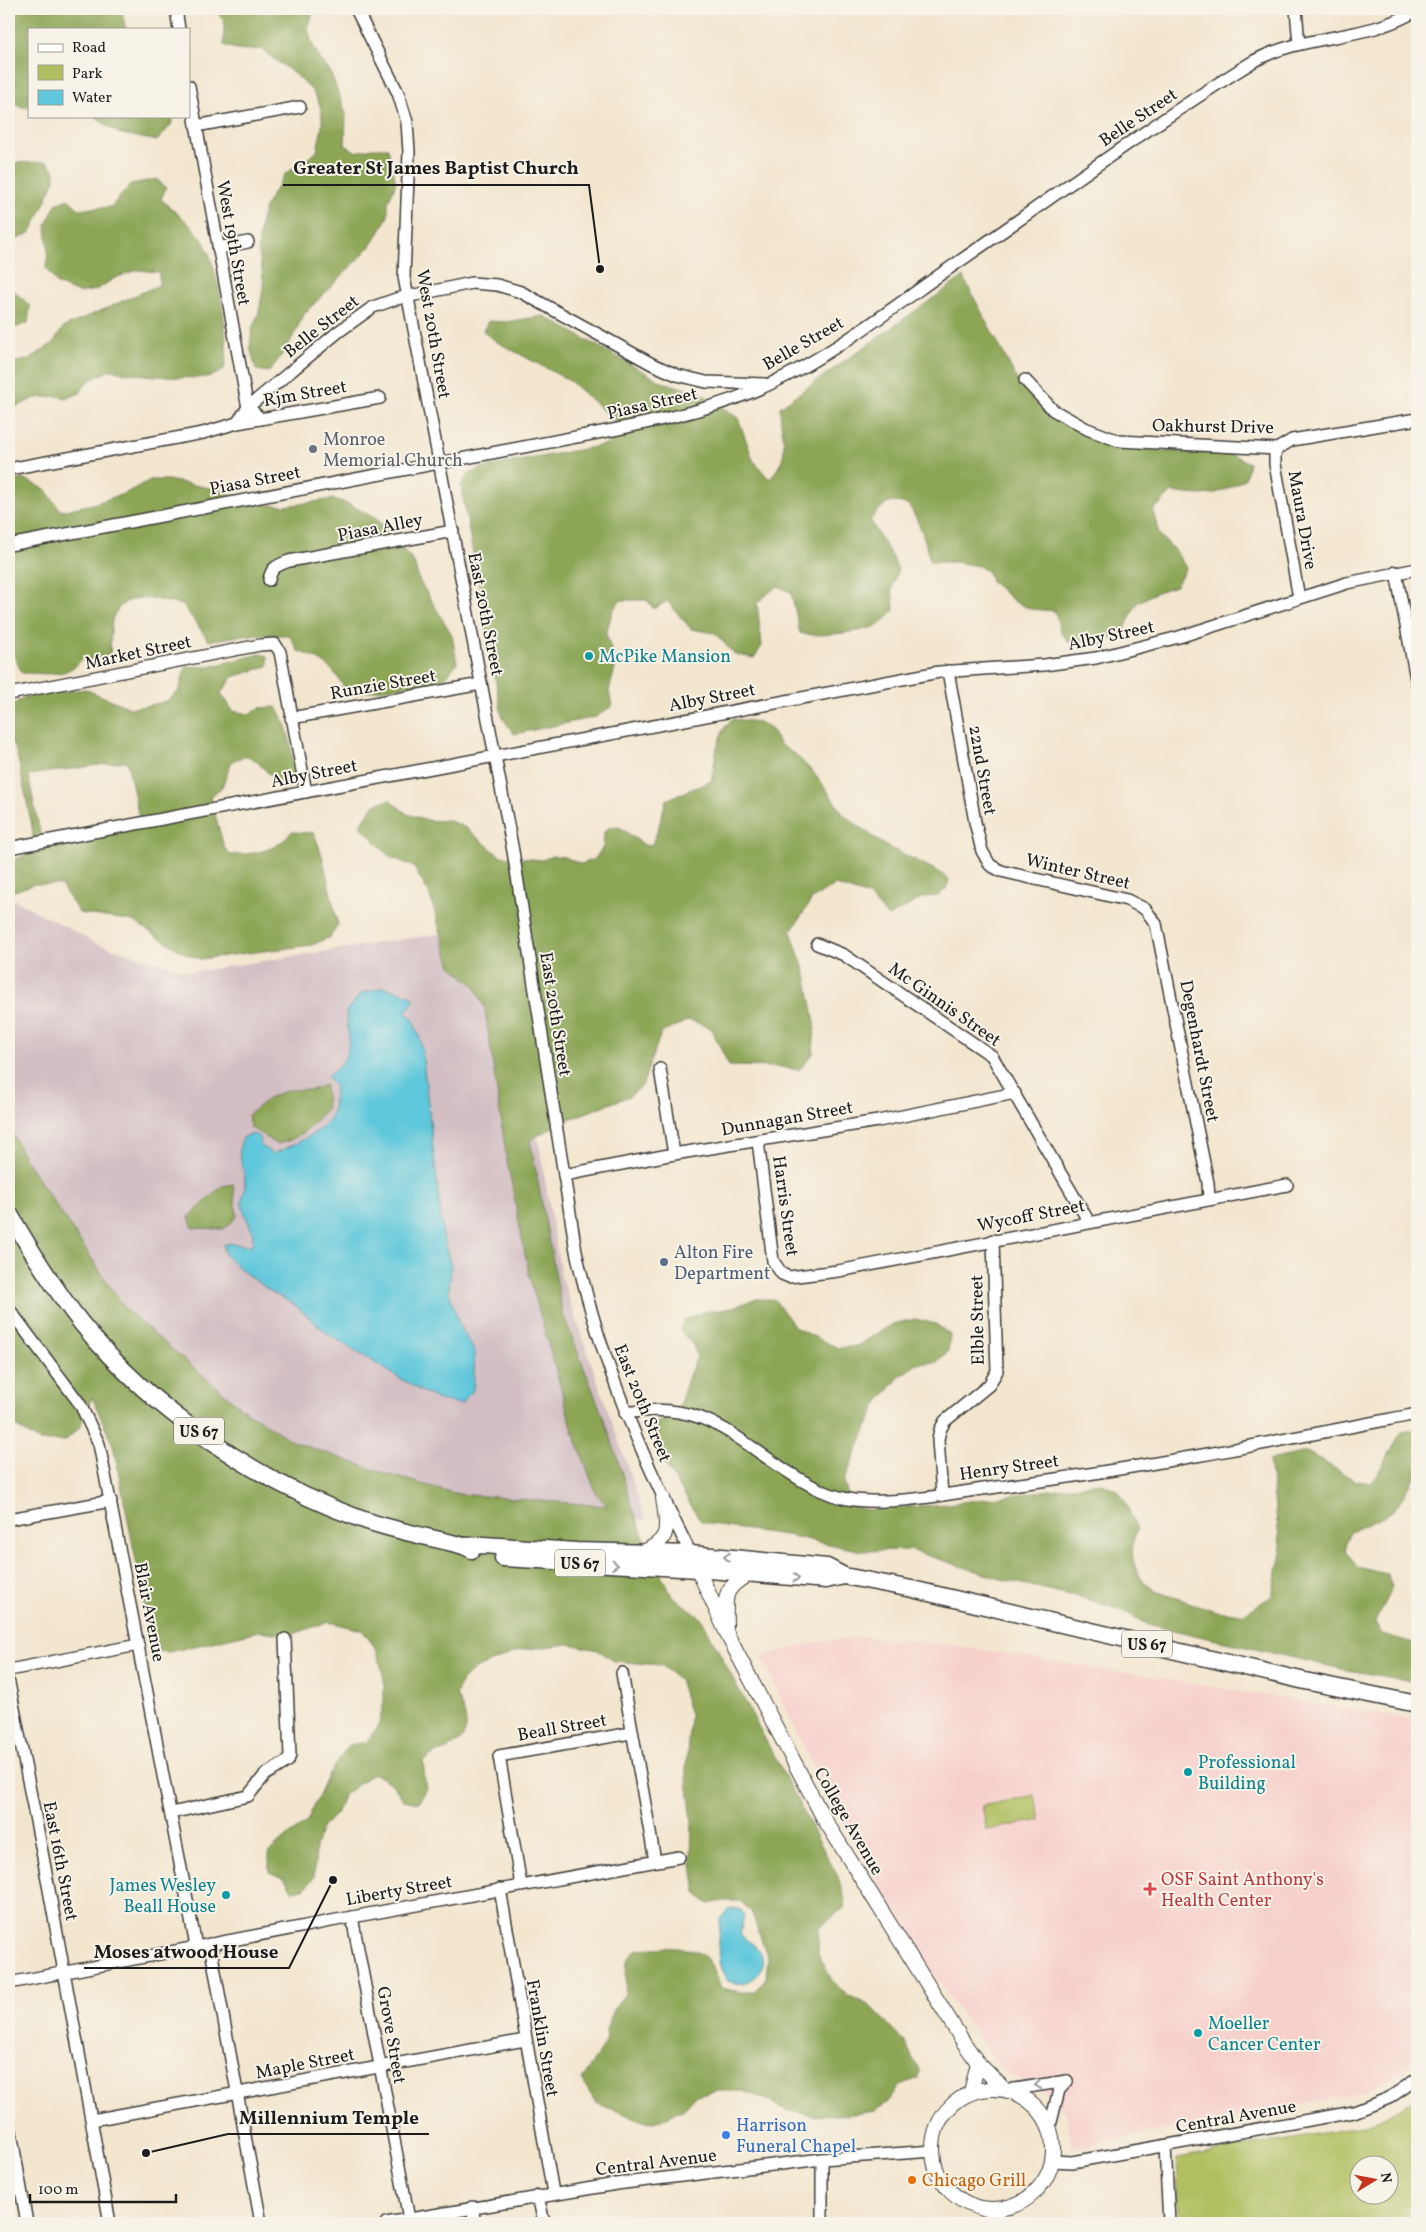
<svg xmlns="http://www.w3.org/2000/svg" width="1426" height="2232" viewBox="0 0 1426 2232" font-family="Vollkorn,serif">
  <rect width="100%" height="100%" fill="#f7f3e8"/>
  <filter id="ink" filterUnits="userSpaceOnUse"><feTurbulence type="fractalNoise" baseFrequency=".02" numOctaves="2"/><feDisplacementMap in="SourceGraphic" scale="10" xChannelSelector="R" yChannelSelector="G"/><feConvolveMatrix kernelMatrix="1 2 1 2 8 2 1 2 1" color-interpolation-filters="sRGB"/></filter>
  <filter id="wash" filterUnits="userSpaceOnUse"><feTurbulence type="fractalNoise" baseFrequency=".0096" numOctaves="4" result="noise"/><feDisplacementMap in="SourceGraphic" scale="20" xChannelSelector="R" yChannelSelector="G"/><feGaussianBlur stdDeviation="1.12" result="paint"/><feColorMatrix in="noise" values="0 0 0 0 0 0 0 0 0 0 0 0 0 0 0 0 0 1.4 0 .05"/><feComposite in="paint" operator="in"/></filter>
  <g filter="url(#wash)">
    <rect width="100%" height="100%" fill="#f3e6cf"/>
    <path fill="#f7d0cc" d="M863,1637L952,1645L1417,1720V2056L1402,2072L1363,2093L1072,2148L1066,2113L1046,2092L1004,2072L933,1974L831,1805L761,1656L812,1643Z"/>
    <path fill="#d2bec3" d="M9,897L98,944L192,972L502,924L561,1276L646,1520L453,1503L271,1440L119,1324L9,1169Z"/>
    <g fill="#b1bf61" stroke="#666e3e" fill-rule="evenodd">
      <path d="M1035,1795L1040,1820L987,1830L982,1806Z"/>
      <path d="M1417,2096V2223H1179L1177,2158L1358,2127C1378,2120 1401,2110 1417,2096ZM1358,2164H1388V2194H1358Z"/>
    </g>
    <g fill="#8ca657" stroke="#54613a" fill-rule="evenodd">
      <path d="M9,9H121L126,29H29V107H22L9,100Z"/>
      <path d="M219,9H314L308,29L312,44L322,62L330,71L346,114L345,145L357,152L372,148H388L396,183L388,202V216L379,233L368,249L305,313L287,348L269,372L256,370L250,347L252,329L259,312L264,283L258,247L261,220L266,205L285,174L317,152C318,143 321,134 322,125C326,87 286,70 261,49C248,50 237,51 224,45V21L218,14Z"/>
      <path d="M93,116H173L171,125L157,141L118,133Z"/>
      <path d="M47,162L55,171V180L31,232L9,243V163Z"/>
      <path d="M157,179L166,188L161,199C175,212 191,224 202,239C217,261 232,345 224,369C221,371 218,374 214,375C195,382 132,374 110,370L87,382L80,393L67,398L57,396L35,398L9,410V363L28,360L52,344L64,327L159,285V272L137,270L115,278L96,290L79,293L57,284L46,268L48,251L46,225L56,204L68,199L79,209L111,207L131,184Z"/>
      <path d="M963,277L1019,383L1044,412L1096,438L1134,449L1233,455L1249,463L1245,479C1215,497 1206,497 1172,492L1153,511L1159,534L1177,553L1186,568L1176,586L1157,592L1137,603L1124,630L1102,645L1087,641L1069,642L1061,633L1055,611L1031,609L1015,602L991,581L988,572L979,566L956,562H930C926,540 920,524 909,505C888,498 883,505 870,520C879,537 890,551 898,569L892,588L894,610C889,615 883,623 877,626C861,632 815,638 800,633L791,592L777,586L757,603L762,646L754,658L734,654L715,633L691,629L667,601L654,609L647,600H621L613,610L606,634L616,664L609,691L612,706L596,717L514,734L502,717L461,486L468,474L481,468L610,444L614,420L570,381L497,342L483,331L488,321L506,322L544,316L662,382L701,393L738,418L753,460L769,479C794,454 780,438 780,407Z"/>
      <path d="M9,290H13L30,306L28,323L9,330Z"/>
      <path d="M24,479L45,489L61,511L93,504L126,493L150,480H168L220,490L250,503L285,506L334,499L349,504L378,520L414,562L419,580L452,635L457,663L445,678L426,683L348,694C334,669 326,660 298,651L289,635H245L209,641L183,605C160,601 126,587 113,617C110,625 111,646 110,656L104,661L82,659C66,679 46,673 22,673L9,645V480Z"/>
      <path d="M260,654L268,656V666L233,677L221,693L233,711L249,714L260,708L276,707C289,720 295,763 293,781L284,785C279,781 273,777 268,773C254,759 252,752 232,761L222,787L210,797L224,847L230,855C253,854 277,852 291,832L314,833L322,855L338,925L330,937L312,945L200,959L184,953L133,921L79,913L61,885L34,884L9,893V860H13L34,852L32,826L17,754L9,736V707L25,697L85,689L130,708L147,706L167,701L179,691L186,666L209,667ZM127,761L139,818L41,838L28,775Z"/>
      <path d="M732,719L759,722L771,729L779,744L796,755L816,775L844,815L883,844L939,872L949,880L946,889L938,896L924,897L888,917L869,896L835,885L812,899L791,932L806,975L815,1022L813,1054L799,1070L781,1067L729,1066L711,1028L689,1020L661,1033L642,1086L630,1096L564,1121L530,1140L563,1314L609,1432L633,1509L646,1544L672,1596L701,1618L838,1877L845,1899V1907L819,1927L818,1954L833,1982L848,1995L870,2006L904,2041L919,2070L918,2078L901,2085L888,2102L876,2111L837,2116L812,2115L788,2111L760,2097L743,2091H715L697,2095L684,2109L661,2120L648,2123L596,2103L582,2080L607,2039L606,2030L615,2007L625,1994L627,1960L637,1949C653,1948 693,1944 705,1957C713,1965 717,1978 721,1988L739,1992H754L766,1978L768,1958L751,1911L740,1901H724L708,1904L696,1893L691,1858L692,1822L686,1770L690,1715L679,1679L661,1665L614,1661L598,1650L569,1644L520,1650L473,1670L462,1680L456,1695C464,1710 475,1733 454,1745C442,1752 434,1751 423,1762L426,1791L418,1803L404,1800L392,1784L373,1773L343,1796L336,1814L322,1828L316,1846L314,1877L304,1889L293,1891L284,1878L269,1872V1852L280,1842L306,1823L328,1775L349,1745L366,1742L378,1727L384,1702V1678L377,1650L362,1630L328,1622L290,1635L259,1631L169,1652L159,1651L153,1646L113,1445L92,1397L80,1427L65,1441H39L9,1422V1126L23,1156L126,1310L240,1407L292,1441L386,1474L458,1494L607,1506L596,1493L573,1431L529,1275L506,1155L485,1009L475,986L451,966L429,893L413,866L390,857L360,825L375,804L390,800L407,814L431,821L448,820L466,828L500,856L542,860L553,856L565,857L581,864L595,859L603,847L604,832L611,826L621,828L646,846L652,844L659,826L666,800L711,781C716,760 716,733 732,719Z"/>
      <path d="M325,1085L327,1107C313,1125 301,1139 277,1144L250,1127L248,1115L270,1097L288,1090H311Z"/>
      <path d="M233,1184L237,1217L224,1229L193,1228L189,1217L222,1186Z"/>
      <path d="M757,1299H774L796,1328L838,1348L857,1346L893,1324L915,1319L936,1324L950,1335L948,1352L937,1362L917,1364L900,1376L877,1404L844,1481L851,1506L867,1510L948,1504L1101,1483L1118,1490L1126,1503L1137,1529L1132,1545L1133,1561L1141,1579L1155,1591L1216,1611L1244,1614L1272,1596L1281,1552L1269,1460L1307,1452L1356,1481L1372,1483L1402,1432L1417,1429V1472L1397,1507L1383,1517L1350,1532L1345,1550L1357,1567L1387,1574L1392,1587L1375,1622L1382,1634L1417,1644V1682L1342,1669L1147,1624L1123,1611L1083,1598L1001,1579L910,1550L862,1551L786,1535L726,1527L701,1521L655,1449L653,1427L661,1420L675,1419L689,1376L697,1357L693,1345L680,1330L684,1320L703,1312L726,1309Z"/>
    </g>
    <g fill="#5fc7db" stroke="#3e727c">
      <path d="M383,987L410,995L415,1000L405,1012L413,1019L421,1042L443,1236L451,1267L449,1292L460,1327L475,1352L473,1390L461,1404L439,1400L419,1390L328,1334L294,1304L273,1293L245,1273L225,1255L223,1245C233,1241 241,1247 252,1245C256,1229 244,1219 242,1204C242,1197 246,1189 245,1181C244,1164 234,1153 244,1137L253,1134L259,1137L261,1146L273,1154C286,1149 324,1131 330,1119C334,1111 334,1096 335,1087L327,1076C356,1057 348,1041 346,1011L361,994Z"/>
      <path d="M734,1909H740L744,1915L740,1933C744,1940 752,1942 757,1948C767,1960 764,1974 750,1980C742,1984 737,1985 728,1981C712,1960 721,1944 720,1919L728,1910Z"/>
    </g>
  </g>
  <g filter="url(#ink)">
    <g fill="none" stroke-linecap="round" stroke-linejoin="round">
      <defs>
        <g id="minor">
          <path d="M176,9L179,29"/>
          <path d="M356,9L398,93L407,122L409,152L404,277L513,851L576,1251C599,1358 642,1457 691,1554"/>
          <path d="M1296,9L1299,44"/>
          <path d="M189,86L246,398L248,407L261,419"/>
          <path d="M196,126L300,107"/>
          <path d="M218,248L248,242"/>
          <path d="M1025,380L1053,410L1087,429L1119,441L1277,449L1292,440L1417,419"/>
          <path d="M237,423L380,398"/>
          <path d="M1277,449L1275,455V464L1299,598"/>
          <path d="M9,469L203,433L237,423L248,407L338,332L373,307L396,299L472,283L497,285L521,292L652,364L677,375L706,382L765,384"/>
          <path d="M9,545L618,429C670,418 721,407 770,384C831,355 886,313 941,274C1045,203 1147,127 1254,61C1305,33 1368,41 1417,10"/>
          <path d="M1396,572L1417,684"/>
          <path d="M269,580C271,567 278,565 289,561L453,531"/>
          <path d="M948,671L975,822L982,851L990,865L1001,871L1127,900L1145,909L1156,924L1208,1183L1209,1199"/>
          <path d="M9,694L260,645L275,644L280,652L306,792"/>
          <path d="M291,718L481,684"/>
          <path d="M9,848L939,672L1044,665L1096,658L1179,637L1347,583L1417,569"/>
          <path d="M817,944L844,955L992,1056L1089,1222"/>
          <path d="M660,1069L674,1154"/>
          <path d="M758,1141L773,1261L782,1274L789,1277L838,1271L1287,1185"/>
          <path d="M564,1175L674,1154L878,1121L1015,1093"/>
          <path d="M9,1309L80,1404L99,1444L196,1946"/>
          <path d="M625,1413C704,1399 732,1437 793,1475C812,1487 831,1497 854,1500C902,1505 950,1493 997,1487C1138,1469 1278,1441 1417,1414"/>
          <path d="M942,1495L938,1440L940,1430L945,1421L989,1385L997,1371L993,1240"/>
          <path d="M9,1519L111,1501"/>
          <path d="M9,1670L138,1645"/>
          <path d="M622,1673L655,1861"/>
          <path d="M9,1683L43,1857L110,2223"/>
          <path d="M171,1813L248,1796L265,1775L288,1761L290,1755L285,1639"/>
          <path d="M521,1885L499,1756L631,1733"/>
          <path d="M500,1889L553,2193"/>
          <path d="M352,1917L409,2219"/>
          <path d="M210,1944L261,2223"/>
          <path d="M9,1983L352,1917L679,1857"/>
          <path d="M1008,2090L1067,2081"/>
          <path d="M92,2120L525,2040"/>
          <path d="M9,2121L27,2223"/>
          <path d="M1050,2126L1059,2090L1067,2081"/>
          <path d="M1165,2146L1169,2223"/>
          <path d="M822,2159V2223"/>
          <path d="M1053,2161L1072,2162L1354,2112L1389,2098L1417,2079"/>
          <path d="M538,2196L544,2223"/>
          <path d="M472,2207L475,2223"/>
          <path d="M386,2223L616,2184L822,2159L933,2151"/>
        </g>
        <g id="major">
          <path d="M641,1553C673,1539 667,1528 663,1498"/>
          <path d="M694,1561L729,1638L823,1817L964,2043L978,2063L1004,2089"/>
          <path d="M726,1626C726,1596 721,1590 749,1574"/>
          <circle cx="993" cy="2149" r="60"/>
          <path d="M971,2092L978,2063"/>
          <path d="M996,2223V2209"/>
        </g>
        <g id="highway">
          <path d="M9,1213C31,1251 54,1289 82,1324C150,1409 259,1483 361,1519C395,1531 430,1537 464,1546L472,1550"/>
          <path d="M464,1546L483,1545L576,1551L691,1554L827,1567L844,1576L912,1589L1305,1681L1417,1704"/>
          <path d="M503,1558L698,1569L826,1580L844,1576"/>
        </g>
      </defs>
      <use href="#minor" stroke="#3c3a37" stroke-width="14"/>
      <use href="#major" stroke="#3c3a37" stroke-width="16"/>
      <use href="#highway" stroke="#3c3a37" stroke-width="19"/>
      <use href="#minor" stroke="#fff" stroke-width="11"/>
      <use href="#major" stroke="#fff" stroke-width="14"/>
      <use href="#highway" stroke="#fff" stroke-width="16"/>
    </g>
    <defs><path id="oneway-chevron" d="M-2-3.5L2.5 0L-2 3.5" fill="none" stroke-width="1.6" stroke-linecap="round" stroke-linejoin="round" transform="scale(1.25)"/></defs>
    <g stroke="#999">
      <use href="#oneway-chevron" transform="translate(727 1557) rotate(-175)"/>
      <use href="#oneway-chevron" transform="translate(615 1565) rotate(3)"/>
      <use href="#oneway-chevron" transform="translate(796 1578) rotate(5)"/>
      <use href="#oneway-chevron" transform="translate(1038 2085) rotate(172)"/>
    </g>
  </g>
  <circle fill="#6b7280" stroke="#f7f3e8" stroke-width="2" cx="313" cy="449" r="5"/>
  <g fill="#0f9aa8" stroke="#f7f3e8" stroke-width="2">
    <circle cx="589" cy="656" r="5"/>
    <circle cx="1188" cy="1772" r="5"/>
    <circle cx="226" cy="1895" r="5"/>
    <circle cx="1198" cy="2033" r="5"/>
  </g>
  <circle fill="#5c6f8a" stroke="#f7f3e8" stroke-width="2" cx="664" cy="1262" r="5"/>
  <path fill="#e0444e" stroke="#f7f3e8" stroke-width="2" d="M1147.5 1881.5h5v5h5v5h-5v5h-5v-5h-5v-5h5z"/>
  <circle fill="#3f7fe0" stroke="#f7f3e8" stroke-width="2" cx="726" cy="2135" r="5"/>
  <circle fill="#e8710a" stroke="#f7f3e8" stroke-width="2" cx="912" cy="2180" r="5"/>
  <g text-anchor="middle" stroke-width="4" stroke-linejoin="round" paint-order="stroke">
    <g fill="#f7f3e8" stroke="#5e5c59" stroke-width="1">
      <rect x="174" y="1417.5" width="50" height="27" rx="4"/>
      <rect x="555" y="1549.5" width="50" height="27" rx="4"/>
      <rect x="1122" y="1630.5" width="50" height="27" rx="4"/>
    </g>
    <g font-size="16" font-weight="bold" fill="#1c1c1c">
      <text x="199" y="1437">US 67</text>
      <text x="580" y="1569">US 67</text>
      <text x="1147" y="1650">US 67</text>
    </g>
    <g font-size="18" fill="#1c1c1c" stroke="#f7f3e8">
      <text transform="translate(1138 117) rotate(-34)" y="6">Belle Street</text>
      <text transform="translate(234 243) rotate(80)" y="6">West 19th Street</text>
      <text transform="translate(321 326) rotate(-38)" y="6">Belle Street</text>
      <text transform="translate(434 334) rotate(80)" y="6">West 20th Street</text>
      <text transform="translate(803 343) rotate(-30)" y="6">Belle Street</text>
      <text transform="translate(305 393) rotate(-10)" y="6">Rjm Street</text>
      <text transform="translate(652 403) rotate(-13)" y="6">Piasa Street</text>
      <text transform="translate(1213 426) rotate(1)" y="6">Oakhurst Drive</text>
      <text transform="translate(255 480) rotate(-11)" y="6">Piasa Street</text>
      <text transform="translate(1303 520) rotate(80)" y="6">Maura Drive</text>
      <text transform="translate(380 527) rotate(-11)" y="6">Piasa Alley</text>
      <text transform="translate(486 614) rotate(79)" y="6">East 20th Street</text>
      <text transform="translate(1111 635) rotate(-12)" y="6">Alby Street</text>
      <text transform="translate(138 652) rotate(-12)" y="6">Market Street</text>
      <text transform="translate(383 684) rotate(-10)" y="6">Runzie Street</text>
      <text transform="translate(712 697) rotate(-11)" y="6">Alby Street</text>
      <text transform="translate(983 770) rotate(80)" y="6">22nd Street</text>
      <text transform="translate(314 773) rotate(-11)" y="6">Alby Street</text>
      <text transform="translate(1078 871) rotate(13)" y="6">Winter Street</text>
      <text transform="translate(945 1004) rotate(35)" y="6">Mc Ginnis Street</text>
      <text transform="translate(556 1014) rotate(81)" y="6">East 20th Street</text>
      <text transform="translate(1200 1051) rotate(79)" y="6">Degenhardt Street</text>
      <text transform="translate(787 1118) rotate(-10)" y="6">Dunnagan Street</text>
      <text transform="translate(786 1206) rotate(82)" y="6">Harris Street</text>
      <text transform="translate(1031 1215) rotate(-11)" y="6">Wycoff Street</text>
      <text transform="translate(977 1320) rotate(-91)" y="6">Elble Street</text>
      <text transform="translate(643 1403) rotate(68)" y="6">East 20th Street</text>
      <text transform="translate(1009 1467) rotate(-8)" y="6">Henry Street</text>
      <text transform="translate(150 1612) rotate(79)" y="6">Blair Avenue</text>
      <text transform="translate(562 1727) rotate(-10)" y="6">Beall Street</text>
      <text transform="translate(849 1821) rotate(60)" y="6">College Avenue</text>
      <text transform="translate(61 1861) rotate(79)" y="6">East 16th Street</text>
      <text transform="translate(399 1890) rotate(-10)" y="6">Liberty Street</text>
      <text transform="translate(392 2035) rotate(80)" y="6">Grove Street</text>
      <text transform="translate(543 2038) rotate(80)" y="6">Franklin Street</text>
      <text transform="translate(305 2063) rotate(-11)" y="6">Maple Street</text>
      <text transform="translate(1236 2116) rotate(-10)" y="6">Central Avenue</text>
      <text transform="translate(656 2162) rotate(-7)" y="6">Central Avenue</text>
    </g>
    <g font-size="18" fill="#5b616d" stroke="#f7f3e8" text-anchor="start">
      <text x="323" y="445">Monroe<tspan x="323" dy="21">Memorial Church</tspan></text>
    </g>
    <g font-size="18" fill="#0d838f" stroke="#f7f3e8" text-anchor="start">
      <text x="599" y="662">McPike Mansion</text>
      <text x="1198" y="1768">Professional<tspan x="1198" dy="21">Building</tspan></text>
      <text x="216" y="1891" text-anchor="end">James Wesley<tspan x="216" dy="21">Beall House</tspan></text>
      <text x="1208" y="2029">Moeller<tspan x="1208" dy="21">Cancer Center</tspan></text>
    </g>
    <g font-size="18" fill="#4e5e75" stroke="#f7f3e8" text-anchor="start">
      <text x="674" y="1258">Alton Fire<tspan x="674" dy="21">Department</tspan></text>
    </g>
    <g font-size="18" fill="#be3a42" stroke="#f7f3e8" text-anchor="start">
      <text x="1161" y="1885">OSF Saint Anthony's<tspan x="1161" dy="21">Health Center</tspan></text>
    </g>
    <g font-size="18" fill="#366cbe" stroke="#f7f3e8" text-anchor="start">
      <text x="736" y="2131">Harrison<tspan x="736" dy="21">Funeral Chapel</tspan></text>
    </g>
    <g font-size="18" fill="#c56008" stroke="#f7f3e8" text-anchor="start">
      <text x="922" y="2186">Chicago Grill</text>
    </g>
  </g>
  <path fill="none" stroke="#1c1c1c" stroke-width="2" d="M600 269L589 185H283M333 1880L289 1968H84M146 2153L228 2134H429"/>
  <g fill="#1c1c1c" stroke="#f7f3e8" stroke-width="2">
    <circle cx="600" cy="269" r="5"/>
    <circle cx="333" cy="1880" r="5"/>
    <circle cx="146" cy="2153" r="5"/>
  </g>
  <g font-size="19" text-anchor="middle" font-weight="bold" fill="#1c1c1c" stroke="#f7f3e8" stroke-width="4" stroke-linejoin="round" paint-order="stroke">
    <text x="436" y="174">Greater St James Baptist Church</text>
    <text x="186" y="1958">Moses atwood House</text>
    <text x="329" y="2124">Millennium Temple</text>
  </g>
  <rect width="1426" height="2232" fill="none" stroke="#f7f3e8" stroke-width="30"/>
  <rect x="28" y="28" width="162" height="90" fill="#f7f3e8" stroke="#9f9d96"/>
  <rect x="38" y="44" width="25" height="8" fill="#ffffff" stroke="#9f9d96"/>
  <text x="72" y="52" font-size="15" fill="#1c1c1c">Road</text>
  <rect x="38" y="65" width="25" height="15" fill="#b1bf61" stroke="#9f9d96"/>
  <text x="72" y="78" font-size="15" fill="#1c1c1c">Park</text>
  <rect x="38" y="90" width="25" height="15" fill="#5fc7db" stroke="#9f9d96"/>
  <text x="72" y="102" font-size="15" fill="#1c1c1c">Water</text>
  <g transform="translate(1374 2180) rotate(80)"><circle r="24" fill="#f7f3e8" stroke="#9f9d96"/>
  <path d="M0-4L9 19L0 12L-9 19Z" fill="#c8321e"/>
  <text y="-8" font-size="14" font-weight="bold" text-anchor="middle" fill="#1c1c1c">N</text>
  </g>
  <path d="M30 2194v8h146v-8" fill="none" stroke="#1c1c1c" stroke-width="2.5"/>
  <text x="38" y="2194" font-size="15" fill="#1c1c1c" stroke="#f7f3e8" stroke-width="4" paint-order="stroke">100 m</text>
</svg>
